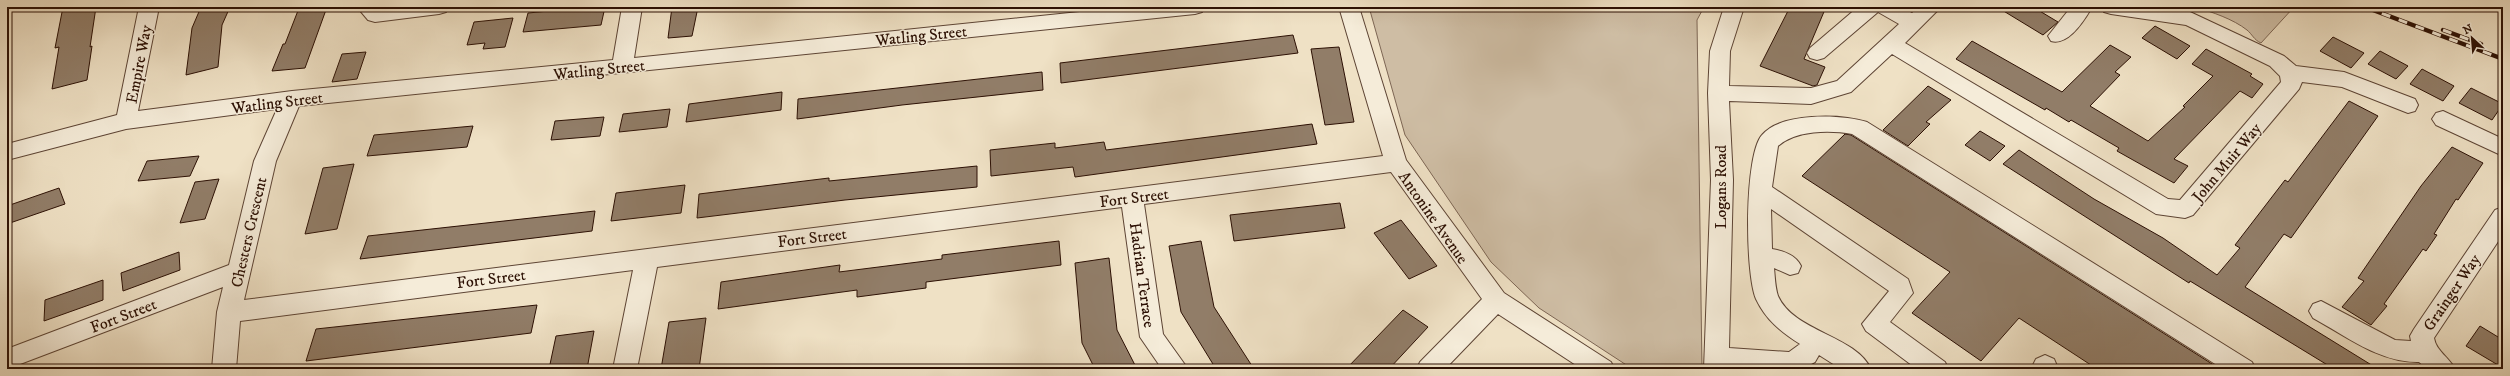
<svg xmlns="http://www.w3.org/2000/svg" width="2510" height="376" viewBox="0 0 2510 376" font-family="'IM FELL DW Pica',serif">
  <rect width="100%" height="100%" fill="#efe1c5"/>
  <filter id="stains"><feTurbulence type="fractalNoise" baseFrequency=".005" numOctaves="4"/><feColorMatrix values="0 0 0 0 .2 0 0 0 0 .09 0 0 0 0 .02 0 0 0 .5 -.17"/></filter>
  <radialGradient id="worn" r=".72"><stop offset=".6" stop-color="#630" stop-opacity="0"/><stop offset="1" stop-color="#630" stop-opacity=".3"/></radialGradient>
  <g fill="#cebda4" stroke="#7d6654">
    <path d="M1369,7H1704L1697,20L1702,369L1631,368L1539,308L1491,262L1405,135Z"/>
    <path d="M2195,7H2294L2261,43C2254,40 2252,34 2247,30C2233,19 2212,12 2195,7Z"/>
  </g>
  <g fill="#917d68" stroke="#2c1004">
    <path d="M63,7H96L90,47L92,46L87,80L52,89L59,47L55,48Z"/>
    <path d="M201,7H230L222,25L218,67L186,75L192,28Z"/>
    <path d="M306,7H327L305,68L272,71L283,44H285L299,8Z"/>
    <path d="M591,7H605L601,25L523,32L528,13Z"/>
    <path d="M672,7H698L692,36L668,38Z"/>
    <path d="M1790,7H1826L1804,59L1825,67L1817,85L1813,86L1760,66Z"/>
    <path d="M1997,7H2033L2058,22L2043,35Z"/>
    <path d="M513,18L505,47L483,49L485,43L467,45L474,22Z"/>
    <path d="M2155,26L2190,46L2177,59L2142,38Z"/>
    <path d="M1293,35L1298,53L1061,83L1060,63Z"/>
    <path d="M2333,37L2364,53L2351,68L2320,51Z"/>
    <path d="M1972,41L2062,92L2110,45L2131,57L2115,72L2120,75L2090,106L2148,141L2185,107L2183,106L2213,76L2192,64L2206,49L2252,74L2250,76L2263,84L2252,98L2240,91L2174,159L2188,166L2174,183L2117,151L2119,148L2071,120L2069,122L2046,108L2045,110L1956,59Z"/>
    <path d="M1339,47L1354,122L1325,125L1311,49Z"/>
    <path d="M2380,51L2408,66L2396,79L2368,64Z"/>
    <path d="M366,52L357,79L332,82L342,54Z"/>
    <path d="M2422,69L2454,86L2443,101L2410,84Z"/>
    <path d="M1042,72L1043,90L902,105L797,119L798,99Z"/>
    <path d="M1928,86L1951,100L1926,122L1930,124L1908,146L1883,130Z"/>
    <path d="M2471,88L2503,104L2492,120L2459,103Z"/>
    <path d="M782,92L781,110L686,122L689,104Z"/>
    <path d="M2349,101L2378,116L2291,238L2284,234L2245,287L2378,369H2334L2190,281L2189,283L2003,164L2019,150L2094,199L2163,238L2217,275L2240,248L2235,245L2285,180L2288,182Z"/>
    <path d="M670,109L667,127L619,132L623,114Z"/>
    <path d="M604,117L600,136L551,140L555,121Z"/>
    <path d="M1312,124L1317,144L1075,177L1073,167L991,176L990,150L1055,143V148L1104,142L1106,150Z"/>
    <path d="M473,126L467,147L367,156L374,135Z"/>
    <path d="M1980,131L2005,146L1990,161L1965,145Z"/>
    <path d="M1845,134L1851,135L2220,369H2097L2019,318L1981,361L1912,313L1950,272L1802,176Z"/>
    <path d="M2452,147L2483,163L2458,200L2456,199L2434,234L2437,235L2426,251L2423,249L2384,304L2387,306L2371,325L2342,307L2364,281L2358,278L2421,186Z"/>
    <path d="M199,156L190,176L138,181L147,161Z"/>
    <path d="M354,164L337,229L305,234L323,168Z"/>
    <path d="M977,166V187L845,200L697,218L699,194L829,178V181Z"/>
    <path d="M219,179L205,219L180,223L195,182Z"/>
    <path d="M685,185L681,213L611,221L616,193Z"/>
    <path d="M59,188L65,204L7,224V206Z"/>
    <path d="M1340,203L1345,228L1234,241L1230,215Z"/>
    <path d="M595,211L592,231L360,259L368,236Z"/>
    <path d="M1401,220L1437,266L1409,279L1374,233Z"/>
    <path d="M1059,241L1061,265L926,282V288L857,297V290L718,309L721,282L840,265L839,272L942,259V255Z"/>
    <path d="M1201,241L1214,307L1254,369H1216L1181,312L1169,246Z"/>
    <path d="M179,252L180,270L123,291L121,273Z"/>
    <path d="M1109,258L1117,330L1137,369H1095L1082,343L1075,263Z"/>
    <path d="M103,280V300L44,321L45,300Z"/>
    <path d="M537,305L531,333L306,361L316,329Z"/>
    <path d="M1403,310L1428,327L1389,369H1346Z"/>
    <path d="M706,318L699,369H661L669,322Z"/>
    <path d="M2480,326L2503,340V368L2466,346Z"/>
    <path d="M594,331L587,369H549L556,336Z"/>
  </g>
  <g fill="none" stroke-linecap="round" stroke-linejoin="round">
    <defs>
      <g id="minor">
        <path d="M139,7H159L138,111L292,91L613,60L622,7H642L634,58L1128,7H1205L1202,12L1195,14L299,106L276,161L244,300L1383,156L1339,7H1359L1406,160L1504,293L1611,362L1614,369H1582L1498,314L1445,369H1417L1420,362L1482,299L1391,172L1144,204L1163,334L1188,369H1162L1140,337L1122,207L657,267L637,369H613L633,270L240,321L236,369H212L217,312L223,287L7,369V349L229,265L254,161L277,109L126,129L7,160V144L117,115Z"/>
        <path d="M357,7H449L446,12L439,14L375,22L368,20Z"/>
        <path d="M1724,7H1744L1730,51L1729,86L1811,88L1837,81L1899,24L1878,12L1824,58L1817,60L1810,58L1807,53L1810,48L1858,7H1900L1912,13L1919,7H1941L1905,43L2168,199L2180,200L2281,82L2280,76L2270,66L2186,25L2111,14L2104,12L2101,7H2157L2190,12L2284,56L2296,66L2344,72L2415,99L2418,105L2415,111L2408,113L2342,87L2302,82L2299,89L2193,215L2185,218L2156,214L1892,54L1851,92L1811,104L1729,101L1733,180L1729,348L1789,352L1800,344C1781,332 1766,320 1756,299C1745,274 1744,155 1762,135C1781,112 1841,114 1867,122L2252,362L2255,369H2223L1852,134C1830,130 1796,130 1778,146L1772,187L1908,279L1913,293L1890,322L1945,362L1948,369H1917L1866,331L1862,324L1889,291L1771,209L1772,249C1784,251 1796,255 1801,266L1798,273L1790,275L1774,268C1775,277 1775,287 1778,296C1794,332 1855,335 1871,369H1841L1819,355L1815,362L1802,369H1704L1711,180L1708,93L1710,51Z"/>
        <path d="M2071,7H2092C2084,21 2068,46 2051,41L2048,36Z"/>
        <path d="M2443,111L2503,139V156L2436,125L2432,119L2436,113Z"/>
        <path d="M2503,207V234L2434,338C2436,351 2449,357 2455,369H2427L2419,362C2380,363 2346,336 2313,318L2309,311L2313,304L2321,301L2395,340L2411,341L2410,336L2414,329L2495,210Z"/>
        <path d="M2045,355L2054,359L2057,366L2056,369H2031L2036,359Z"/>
      </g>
    </defs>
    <use href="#minor" stroke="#5d4434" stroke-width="2"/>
    <use href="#minor" fill="#f5ecd9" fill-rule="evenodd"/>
    <defs>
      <g id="rail">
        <path d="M2365,7L2503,59"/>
        <path d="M2443,30L2481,44"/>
      </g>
    </defs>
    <use href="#rail" stroke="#2c1004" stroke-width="4.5"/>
    <use href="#rail" stroke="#f5ecd9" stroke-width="3" stroke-dasharray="9" stroke-linecap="butt"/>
  </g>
  <g text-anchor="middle" stroke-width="3" stroke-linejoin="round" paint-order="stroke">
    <g font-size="16" fill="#2c1004" stroke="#f5ecd9">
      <text transform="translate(921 35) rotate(-6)" y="6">Watling Street</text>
      <text transform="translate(138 64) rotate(-79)" y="6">Empire Way</text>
      <text transform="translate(599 69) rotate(-6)" y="6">Watling Street</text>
      <text transform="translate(277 102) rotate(-7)" y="6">Watling Street</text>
      <text transform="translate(2226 162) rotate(-50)" y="6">John Muir Way</text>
      <text transform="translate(1720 187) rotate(-90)" y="6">Logans Road</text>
      <text transform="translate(1134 197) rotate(-7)" y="6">Fort Street</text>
      <text transform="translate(1434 217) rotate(55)" y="6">Antonine Avenue</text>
      <text transform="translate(248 232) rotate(-77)" y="6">Chesters Crescent</text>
      <text transform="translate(812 237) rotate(-7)" y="6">Fort Street</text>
      <text transform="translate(1143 275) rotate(82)" y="6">Hadrian Terrace</text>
      <text transform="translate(491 278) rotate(-7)" y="6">Fort Street</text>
      <text transform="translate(2451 292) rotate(-56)" y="6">Grainger Way</text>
      <text transform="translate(123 315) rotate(-21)" y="6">Fort Street</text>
    </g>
  </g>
  <rect width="2510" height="376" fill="none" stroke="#efe1c5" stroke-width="24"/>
  <rect x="8" y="8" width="2494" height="360" fill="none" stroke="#2c1004" stroke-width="2"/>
  <rect x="12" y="12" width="2486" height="352" fill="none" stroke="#2c1004"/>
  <g transform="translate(2472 38) rotate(334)" stroke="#f5ecd9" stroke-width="3" paint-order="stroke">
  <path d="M0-3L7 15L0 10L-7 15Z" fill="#2c1004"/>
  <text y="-6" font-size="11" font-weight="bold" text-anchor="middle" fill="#2c1004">N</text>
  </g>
  <rect width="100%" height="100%" filter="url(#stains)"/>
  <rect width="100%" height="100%" fill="url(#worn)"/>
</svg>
